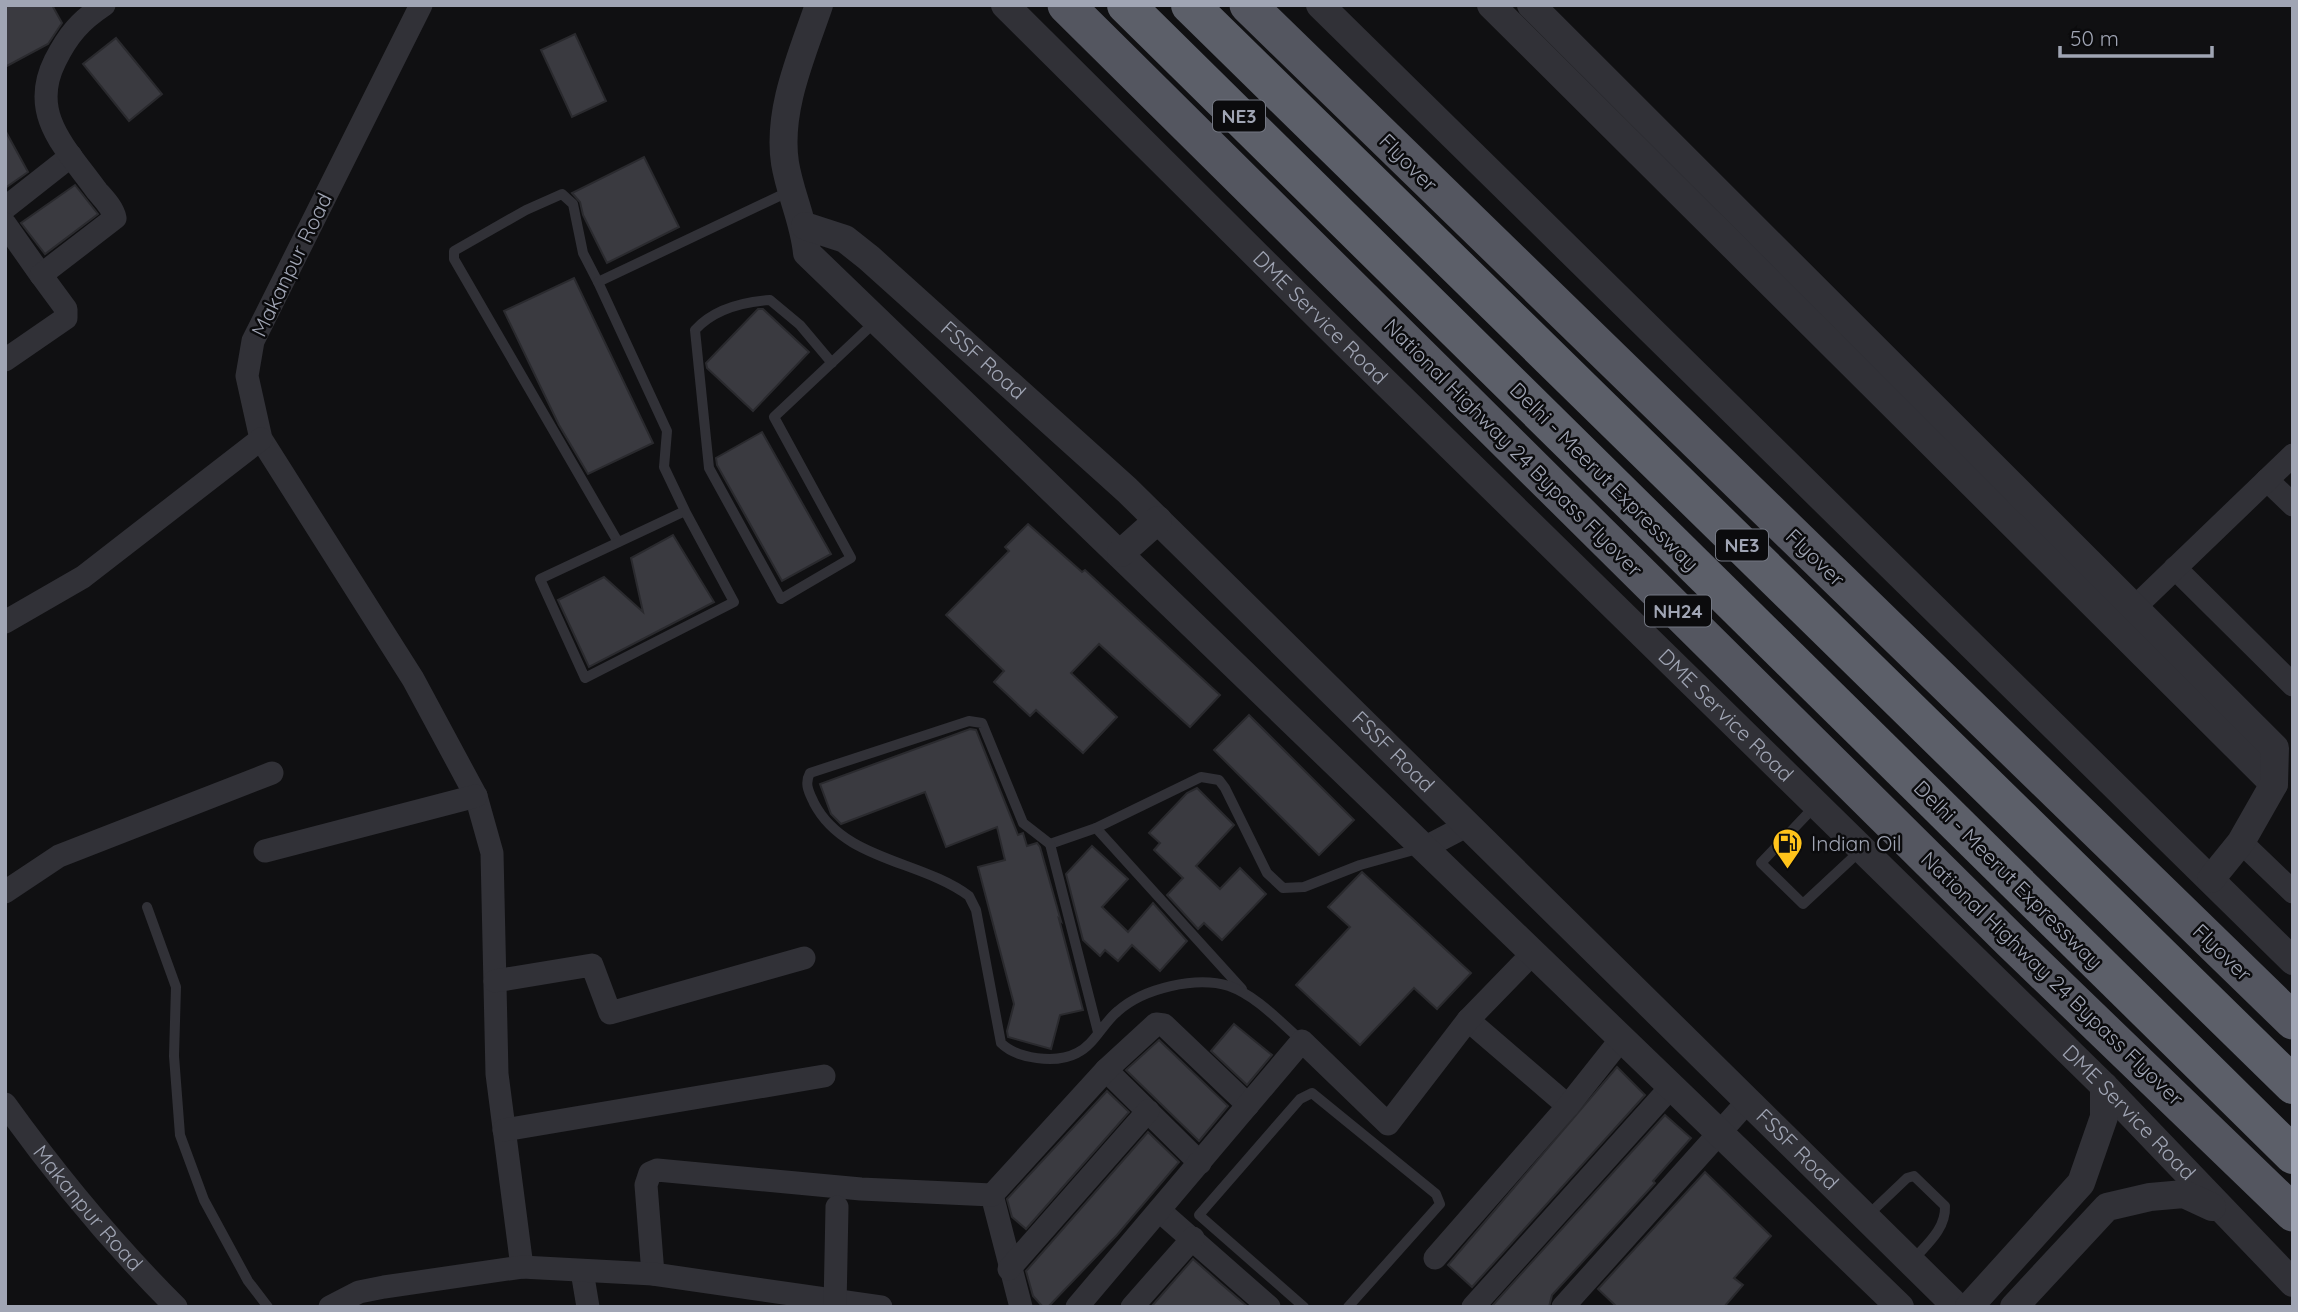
<svg xmlns="http://www.w3.org/2000/svg" width="2298" height="1312" viewBox="0 0 2298 1312" font-family="Quicksand,sans-serif">
  <rect width="100%" height="100%" fill="#101012"/>
  <g fill="#3a3a40" stroke="#2a2a2e" stroke-width="2">
    <path d="M5,5H52L62,23L48,44L5,67Z"/>
    <path d="M575,34L606,101L572,117L541,50Z"/>
    <path d="M116,38L162,94L129,121L83,64Z"/>
    <path d="M5,130L28,172L5,188Z"/>
    <path d="M644,157L679,227L607,263L583,215L580,202L572,193Z"/>
    <path d="M75,185L98,214L45,254L21,223Z"/>
    <path d="M574,278L653,443L588,474L559,425L504,311Z"/>
    <path d="M758,309H763L809,352L753,411L707,368L706,363Z"/>
    <path d="M762,432L831,554L782,581L717,465L716,458Z"/>
    <path d="M1028,524L1082,572L1085,570L1220,695L1190,727L1099,644L1071,673L1117,717L1083,753L1036,710L1030,716L994,682L1004,671L946,615L1009,551L1005,547Z"/>
    <path d="M673,535L714,602L589,667L558,600L604,577L643,612L631,558Z"/>
    <path d="M1249,715L1354,820L1319,855L1214,750Z"/>
    <path d="M970,729L976,730L1018,835L1023,833L1027,846L1037,843L1040,847L1061,921L1059,919L1083,1010L1060,1015L1051,1049L1008,1037L1007,1031L1014,1004L978,867L1005,860L997,827L946,847L925,792L841,824L831,814L820,784Z"/>
    <path d="M1197,788L1234,825L1196,866L1220,889L1240,868L1266,894L1222,940L1204,923L1198,929L1167,895L1183,878L1154,850L1160,843L1149,833L1187,793Z"/>
    <path d="M1092,846L1128,879L1102,907L1128,932L1153,903L1187,941L1160,971L1132,945L1118,961L1105,950L1100,956L1083,940L1066,874Z"/>
    <path d="M1362,872L1471,973L1437,1009L1414,988L1360,1045L1296,985L1350,927L1328,907Z"/>
    <path d="M1234,1024L1272,1055L1247,1085L1211,1051Z"/>
    <path d="M1159,1040L1228,1106L1199,1141L1126,1070Z"/>
    <path d="M1617,1067L1645,1095L1472,1287L1448,1265Z"/>
    <path d="M1107,1091L1129,1112L1026,1229L1012,1217L1007,1199Z"/>
    <path d="M1665,1115L1691,1138L1653,1181L1655,1183L1552,1295L1549,1307L1492,1306Z"/>
    <path d="M1148,1132L1179,1162L1117,1235L1048,1307H1043L1033,1296L1026,1271Z"/>
    <path d="M1705,1172L1771,1236L1734,1278L1743,1285L1724,1307H1617L1598,1289Z"/>
    <path d="M1193,1259L1220,1283L1248,1307H1151Z"/>
  </g>
  <g fill="none" stroke-linecap="round" stroke-linejoin="round">
    <g stroke="#313137" stroke-width="10">
      <path d="M598,282L583,253L573,204L562,194L526,210L454,251V259L618,542"/>
      <path d="M832,363L800,325L770,300C742,302 714,309 695,330L709,468L781,599L851,558L774,417L876,321"/>
      <path d="M685,511L734,602L585,678L540,579L685,511L664,467L667,431L598,282L790,191"/>
      <path d="M1815,806L1761,863L1803,904L1860,851"/>
      <path d="M1096,828L1242,989"/>
      <path d="M1050,844L1096,828L1201,777L1219,780L1225,788L1267,873L1283,888L1304,887L1360,865L1421,848"/>
      <path d="M147,907L176,987L174,1056L180,1135L204,1200L248,1281L268,1307"/>
      <path d="M1098,1032L1050,844L1023,823L982,723L969,721L810,773C804,784 809,792 814,803C844,861 921,860 969,896L976,910L1001,1043C1017,1059 1056,1064 1077,1053C1094,1045 1103,1023 1118,1011C1144,988 1196,976 1229,986C1257,996 1280,1022 1302,1041"/>
      <path d="M1866,1217L1907,1178L1914,1176L1945,1206C1946,1229 1927,1244 1913,1260"/>
      <path d="M1304,1307L1199,1215L1300,1099L1312,1093L1436,1194L1440,1204L1348,1307"/>
    </g>
    <g stroke="#313137" stroke-width="23">
      <path d="M421,5L253,341L247,376L261,439L413,679L476,796L492,853L497,1074L522,1267"/>
      <path d="M5,208L71,156"/>
      <path d="M5,224L41,275"/>
      <path d="M5,360L66,318V309L41,275L115,218C113,208 104,199 97,191C67,149 28,115 55,61C68,35 80,21 104,5"/>
      <path d="M2267,480L2293,505"/>
      <path d="M2175,568L2293,685"/>
      <path d="M2134,608L2293,455"/>
      <path d="M5,622L83,577L261,439"/>
      <path d="M2241,842L2293,892"/>
      <path d="M1426,847L1468,825"/>
      <path d="M265,851L476,796"/>
      <path d="M5,892L59,856L272,773"/>
      <path d="M495,981L592,965L610,1013L804,958"/>
      <path d="M1468,1020L1568,1106"/>
      <path d="M1106,1070L1200,1163"/>
      <path id="s1" d="M5,1104C56,1175 114,1245 176,1307"/>
      <path d="M504,1130L824,1076"/>
      <path d="M992,1195L1021,1307"/>
      <path d="M1161,1212L1269,1307"/>
      <path d="M1435,1258L1568,1106L1622,1038"/>
      <path d="M1009,1269L1148,1111"/>
      <path d="M582,1271L588,1307"/>
      <path d="M653,1274L646,1185L650,1173L657,1170L861,1189L992,1195L1106,1070L1156,1024L1164,1025L1248,1105"/>
      <path d="M330,1307L359,1292L384,1287L522,1267L653,1274L881,1307"/>
      <path d="M835,1307L837,1207"/>
      <path d="M1077,1307L1302,1041L1388,1124L1468,1020L1534,952"/>
      <path d="M1132,1307L1193,1238"/>
      <path d="M1473,1307L1671,1087"/>
      <path d="M1563,1307L1748,1101"/>
    </g>
    <g stroke="#313137" stroke-width="28">
      <path d="M819,5C802,55 777,110 785,163C790,194 804,221 807,253L1900,1307"/>
      <path id="s2" d="M1005,5L1345,343L2104,1086L2293,1283"/>
      <path d="M1320,5L2293,961"/>
      <path d="M1491,5L2274,784"/>
      <path d="M1531,5L2275,748L2274,784L2241,842L2211,879"/>
      <path id="s3" d="M805,226L845,239L869,258L1127,490L1957,1307"/>
      <path d="M1121,553L1158,520"/>
      <path d="M1969,1307L2081,1183L2104,1117V1086"/>
      <path d="M2014,1307L2107,1207L2150,1197L2184,1194L2212,1207"/>
    </g>
    <g stroke="#545660" stroke-width="37">
      <path d="M1066,5L2011,941L2293,1213"/>
      <path d="M1248,5L2293,1021"/>
    </g>
    <g stroke="#5c5f69" stroke-width="38">
      <path d="M1126,5L2293,1155"/>
      <path d="M1190,5L2293,1085"/>
    </g>
  </g>
  <defs>
    <symbol id="fuel-pin" viewBox="-11 -11 22 30"><path d="M0 17L-7.5 6A9.5 9.5 0 1 1 7.5 6Z" fill="#ffc31b" stroke="#0b0b0d"/><path d="M-5.5-6h7V0h2V4h1.3V-2.5L3-4.5l.8-.8L6-3V5H2.5V1h-1V6h-7ZM-4.2-4.7v3.2H.2V-4.7Z" fill="#111"/></symbol>
  </defs>
  <g fill-rule="evenodd">
    <use href="#fuel-pin" x="1770" y="826" width="35" height="47"/>
  </g>
  <g text-anchor="middle" stroke-width="5" stroke-linejoin="round" paint-order="stroke">
    <g fill="#0b0b0d" stroke="#737782" stroke-width="2">
      <rect x="1213" y="100.5" width="52" height="31" rx="5"/>
      <rect x="1716" y="529.5" width="52" height="31" rx="5"/>
      <rect x="1645" y="595.5" width="66" height="31" rx="5"/>
    </g>
    <g font-size="19" font-weight="bold" fill="#a0a5b4">
      <text x="1239" y="123">NE3</text>
      <text x="1742" y="552">NE3</text>
      <text x="1678" y="618">NH24</text>
    </g>
    <g font-size="21" fill="#a0a5b4" stroke="#0b0b0d">
      <text transform="translate(1408 163) rotate(45)" y="7">Flyover</text>
      <text transform="translate(292 265) rotate(-64)" y="7">Makanpur Road</text>
      <text dy="7" stroke="none"><textPath href="#s2" startOffset="444">DME Service Road</textPath></text>
      <text dy="7" stroke="none"><textPath href="#s3" startOffset="226">FSSF Road</textPath></text>
      <text transform="translate(1513 448) rotate(45)" y="7">National Highway 24 Bypass Flyover</text>
      <text transform="translate(1604 477) rotate(45)" y="7">Delhi - Meerut Expressway</text>
      <text transform="translate(1815 558) rotate(44)" y="7">Flyover</text>
      <text dy="7" stroke="none"><textPath href="#s2" startOffset="1012">DME Service Road</textPath></text>
      <text dy="7" stroke="none"><textPath href="#s3" startOffset="793">FSSF Road</textPath></text>
      <text transform="translate(2008 875) rotate(45)" y="7">Delhi - Meerut Expressway</text>
      <text transform="translate(2222 953) rotate(44)" y="7">Flyover</text>
      <text transform="translate(2052 979) rotate(44)" y="7">National Highway 24 Bypass Flyover</text>
      <text dy="7" stroke="none"><textPath href="#s2" startOffset="1578">DME Service Road</textPath></text>
      <text dy="7" stroke="none"><textPath href="#s3" startOffset="1360">FSSF Road</textPath></text>
      <text dy="7" stroke="none"><textPath href="#s1" startOffset="133">Makanpur Road</textPath></text>
    </g>
    <g font-size="21" fill="#a0a5b4" stroke="#0b0b0d" text-anchor="start">
      <text x="1811" y="851">Indian Oil</text>
    </g>
  </g>
  <rect width="2298" height="1312" fill="none" stroke="#a0a5b4" stroke-width="14"/>
  <path d="M2060 46v10h152v-10" fill="none" stroke="#a0a5b4" stroke-width="3.5"/>
  <text x="2070" y="46" font-size="21" fill="#a0a5b4" stroke="#0b0b0d" stroke-width="5" paint-order="stroke">50 m</text>
</svg>
